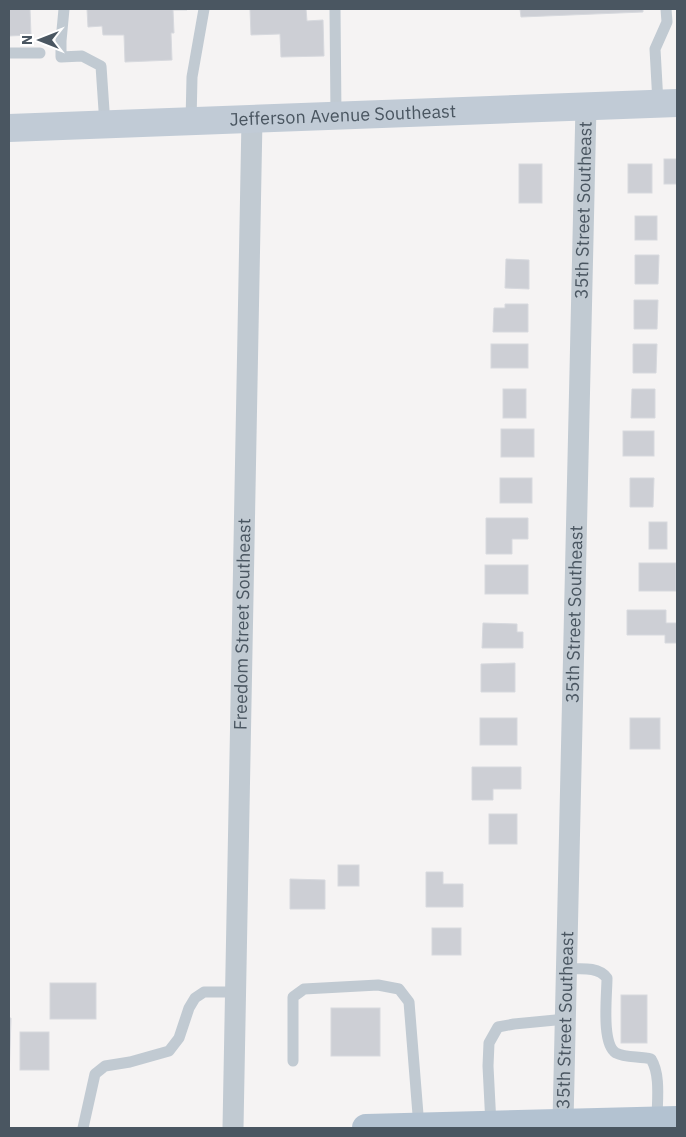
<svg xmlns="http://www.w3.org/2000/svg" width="686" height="1137" viewBox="0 0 686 1137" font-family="'IBM Plex Sans',sans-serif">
  <rect width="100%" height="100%" fill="#f5f3f3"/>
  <g fill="#cdcfd5" stroke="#d7d9de">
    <path d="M9,9H30L31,35L9,36Z"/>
    <path d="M87,9H187V10H173L174,33H171L172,60L125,62L124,35H103L102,26L88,27Z"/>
    <path d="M250,9H306L307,21L323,20L324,56L281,57L280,34L251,35Z"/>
    <path d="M520,9H643V12L521,17Z"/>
    <rect x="664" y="159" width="13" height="25"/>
    <rect x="519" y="164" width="23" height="39"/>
    <rect x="628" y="164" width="24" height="29"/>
    <rect x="635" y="216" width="22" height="24"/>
    <path d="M635,255H659L658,284H635Z"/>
    <path d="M506,259L529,260V289L505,288Z"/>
    <path d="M634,300H658L657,329H634Z"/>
    <path d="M505,304H528V332H493L494,308H505Z"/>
    <rect x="491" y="344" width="37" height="24"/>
    <path d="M633,344H657L656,373H633Z"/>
    <rect x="503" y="389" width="23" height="29"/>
    <path d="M632,389H655V418H631Z"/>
    <rect x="501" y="429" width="33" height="28"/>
    <rect x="623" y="431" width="31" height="25"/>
    <rect x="500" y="478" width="32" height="25"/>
    <path d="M630,478H654L653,507H630Z"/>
    <path d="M486,518H528V539H512V554H486Z"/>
    <rect x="649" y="522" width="18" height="27"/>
    <rect x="639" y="563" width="37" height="28"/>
    <rect x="485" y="565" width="43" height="29"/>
    <path d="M627,610H666V623H677V643H665V635H627Z"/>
    <path d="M483,623L517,624V632H523V648H482Z"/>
    <path d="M515,663V692H481V664Z"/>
    <rect x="480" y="718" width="37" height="27"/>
    <rect x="630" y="718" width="30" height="31"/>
    <path d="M472,767H521V789H493V800H472Z"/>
    <rect x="489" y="814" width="28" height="30"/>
    <rect x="338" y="865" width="21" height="21"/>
    <path d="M426,872H443V884H463V907H426Z"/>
    <path d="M290,879L325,880V909H290Z"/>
    <rect x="432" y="928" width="29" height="27"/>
    <rect x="50" y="983" width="46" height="36"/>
    <rect x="621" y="995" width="26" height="48"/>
    <rect x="331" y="1008" width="49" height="48"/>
    <path d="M9,1018H11L9,1080Z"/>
    <rect x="20" y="1032" width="29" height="38"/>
  </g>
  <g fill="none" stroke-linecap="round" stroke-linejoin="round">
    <g stroke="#c1cad2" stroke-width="11">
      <path d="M64,9L61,41V57L82,56L101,66L105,125"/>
      <path d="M335,9L336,115"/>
      <path d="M9,53H40"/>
      <path d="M658,103L655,49L667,22L666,9"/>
      <path d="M191,122L192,77L204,9"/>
      <path d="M567,969C580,969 598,966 607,978C607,995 601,1044 616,1053C625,1058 641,1056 651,1059C661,1075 657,1101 657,1121"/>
      <path d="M293,1061V997L304,989L378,985L399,989L409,1002L419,1127"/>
      <path d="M491,1125L488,1066L489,1043L498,1027L514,1024L566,1019"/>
      <path d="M83,1128L95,1074L105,1066L130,1062L169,1051L179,1038L189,1008L195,998L204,992H237"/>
    </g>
    <g stroke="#c1cad2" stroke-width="21">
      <path id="s1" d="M563,1122L586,106"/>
      <path id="s2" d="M233,1128L252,119"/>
    </g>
    <path stroke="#c1cbd6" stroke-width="28" id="s3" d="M9,128L677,103"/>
    <path stroke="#b3c2d1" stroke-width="28" d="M366,1128L677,1120"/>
  </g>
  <g text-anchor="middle" stroke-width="4" stroke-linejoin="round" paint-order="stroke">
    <g font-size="18" fill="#4a5661" stroke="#fff">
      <text dy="6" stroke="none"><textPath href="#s3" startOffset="334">Jefferson Avenue Southeast</textPath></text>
      <text dy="6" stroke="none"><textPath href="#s1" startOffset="912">35th Street Southeast</textPath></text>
      <text dy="6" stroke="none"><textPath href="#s1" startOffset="508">35th Street Southeast</textPath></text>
      <text dy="6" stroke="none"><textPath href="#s2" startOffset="504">Freedom Street Southeast</textPath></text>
      <text dy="6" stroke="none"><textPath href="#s1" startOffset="102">35th Street Southeast</textPath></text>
    </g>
  </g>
  <rect width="686" height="1137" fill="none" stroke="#4a5661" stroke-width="20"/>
  <g transform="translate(40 40) rotate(270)" stroke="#ffffff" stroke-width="4" paint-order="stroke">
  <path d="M0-4L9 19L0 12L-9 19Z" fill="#4a5661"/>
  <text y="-8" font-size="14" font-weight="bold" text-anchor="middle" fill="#4a5661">N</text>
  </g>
</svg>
